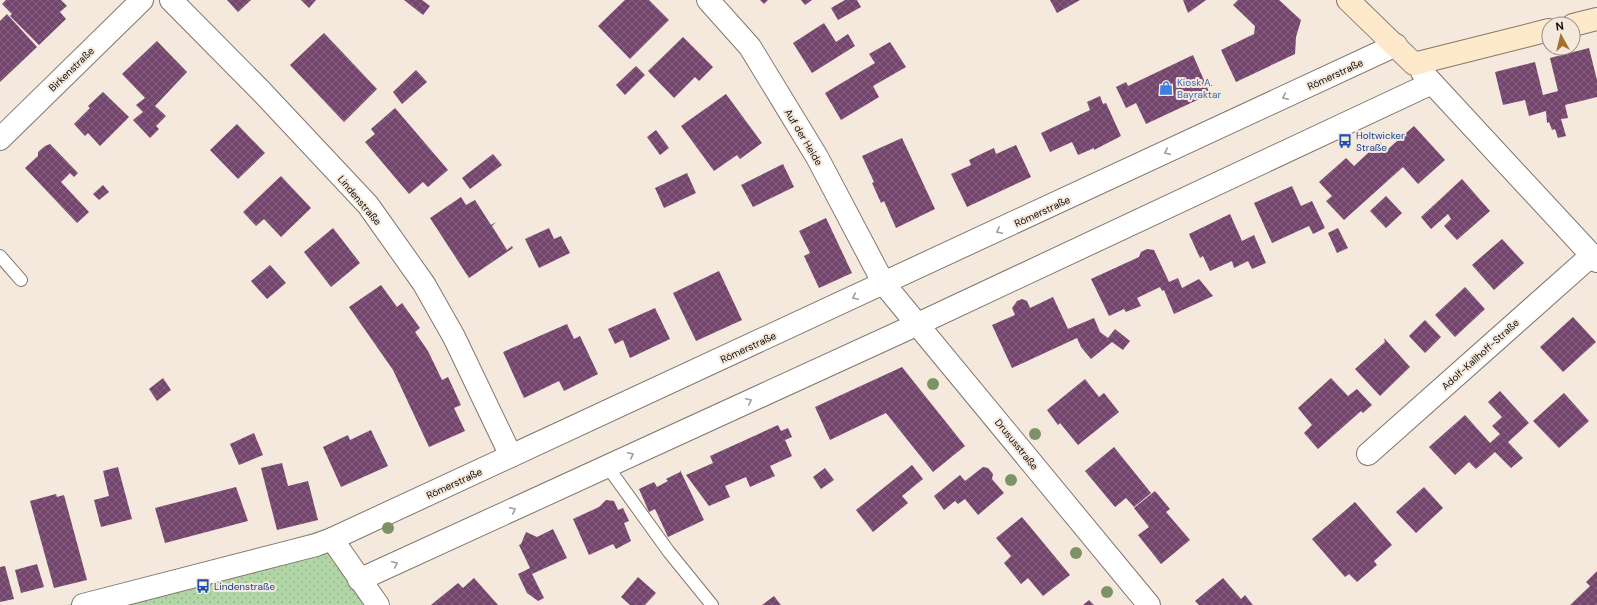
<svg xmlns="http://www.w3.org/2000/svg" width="1597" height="605" viewBox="0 0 1597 605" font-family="'DM Sans',sans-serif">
  <defs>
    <pattern id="park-dots" width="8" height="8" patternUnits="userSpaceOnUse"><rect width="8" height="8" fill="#b0d6a5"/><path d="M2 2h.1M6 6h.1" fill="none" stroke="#96b68d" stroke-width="1.8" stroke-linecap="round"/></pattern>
    <pattern id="building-cross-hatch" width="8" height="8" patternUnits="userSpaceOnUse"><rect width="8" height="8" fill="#74456d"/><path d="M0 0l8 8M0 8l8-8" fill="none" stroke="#85617f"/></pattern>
  </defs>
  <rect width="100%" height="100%" fill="#f5e8dd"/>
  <path fill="url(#park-dots)" d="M332,527L378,605H67Z"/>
  <g fill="url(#building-cross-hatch)">
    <path d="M6,0H61L67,6L60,12L66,19L39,45L10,16L12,14L2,4Z"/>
    <path d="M227,0H251L238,12Z"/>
    <path d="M301,0H316L309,8Z"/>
    <path d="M404,0H422L430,6L423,15Z"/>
    <path d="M625,0H649L669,20L630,59L598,26Z"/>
    <path d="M760,0H768L764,4Z"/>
    <path d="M801,0H812L805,5Z"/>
    <path d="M845,0H857L861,7L838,20L831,8Z"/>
    <path d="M1050,0H1080L1057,13Z"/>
    <path d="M1183,0H1206L1188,13Z"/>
    <path d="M1238,0H1279L1301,20L1296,37L1295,54L1236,82L1221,50L1254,34L1255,26L1233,5Z"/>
    <path d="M7,14L37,47L0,82V21Z"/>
    <path d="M824,23L836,42L848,34L855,46L812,73L793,43Z"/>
    <path d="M324,33L377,89L344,122L290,65Z"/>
    <path d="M683,37L713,67L699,81L695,77L674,98L648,71Z"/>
    <path d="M157,41L187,72L155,106L166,116L156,126L159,129L150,138L133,120L143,112L136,105L145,98L122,74Z"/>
    <path d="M890,42L906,67L873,86L879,97L841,120L825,93L875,63L869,54Z"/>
    <path d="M1589,48L1597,80V97L1565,105L1568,118L1561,119L1566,136L1558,138L1555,129L1552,130L1549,122L1547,123L1546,111L1529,116L1525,100L1503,105L1495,72L1535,62L1543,95L1558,91L1550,58Z"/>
    <path d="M1193,55L1210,94L1146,124L1136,103L1126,108L1116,87L1126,82L1128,86Z"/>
    <path d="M636,66L645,75L625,95L616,85Z"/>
    <path d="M416,70L427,82L402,104L393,92Z"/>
    <path d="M103,92L129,117L100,146L88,133L85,136L74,124L90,108L88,106Z"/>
    <path d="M726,94L762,143L740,159L737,155L714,171L681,126Z"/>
    <path d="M1100,96L1103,104L1106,103L1121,136L1094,150V148L1078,155L1072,142L1050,152L1041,133L1090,110L1087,102Z"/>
    <path d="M395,108L448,170L428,187L423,182L409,194L365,142L375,134L371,129Z"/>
    <path d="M237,124L265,153L238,179L210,150Z"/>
    <path d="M1414,126L1445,160L1418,184L1403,167L1344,220L1326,201L1332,196L1319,182L1346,158L1354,166L1380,142L1387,150Z"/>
    <path d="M656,130L669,148L660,155L647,137Z"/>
    <path d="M902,138L935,209L896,228L884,201L881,203L872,183L874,182L862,156Z"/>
    <path d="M50,144L78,173L74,177L70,173L61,182L89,212L77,223L25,168L38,156V152L45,146Z"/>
    <path d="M1016,145L1031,177L967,207L951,174L971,165L969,160L981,154L994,148L996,154Z"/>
    <path d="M493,154L502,165L470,189L462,178Z"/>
    <path d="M783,164L794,187L753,207L741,185Z"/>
    <path d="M687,173L696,193L664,208L655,188Z"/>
    <path d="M281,176L311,208L281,237L264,219L256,226L243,212Z"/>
    <path d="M1462,179L1490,211L1457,240L1444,226L1451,219L1448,214L1431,229L1421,217Z"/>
    <path d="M103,185L109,192L99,200L93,194Z"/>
    <path d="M1292,186L1301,206L1312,201L1325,228L1313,234L1309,226L1272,243L1254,203Z"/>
    <path d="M1386,196L1402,213L1386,228L1370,211Z"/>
    <path d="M461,197L466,205L475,200L491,225L496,222L492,226L507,250L512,246L513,248L469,278L430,218Z"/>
    <path d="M1230,214L1242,241L1254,235L1266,263L1252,269L1248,261L1234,268L1232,261L1210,271L1203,256L1200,258L1189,234Z"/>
    <path d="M826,218L852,273L819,288L804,256L810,253L799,231Z"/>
    <path d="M333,228L360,263L331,287L304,252Z"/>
    <path d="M549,228L554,239L561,236L570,253L539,268L525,239Z"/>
    <path d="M1338,228L1348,248L1337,253L1328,233Z"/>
    <path d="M1502,239L1524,263L1494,290L1472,265Z"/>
    <path d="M1147,249L1154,250L1169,282L1178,278L1182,288L1199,279L1213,296L1174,314L1164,290L1162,291L1160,287L1137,298L1141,306L1126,312L1124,309L1109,316L1091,279L1139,257L1141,252Z"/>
    <path d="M270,265L286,283L267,299L251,281Z"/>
    <path d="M719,271L742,320L696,341L673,293Z"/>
    <path d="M381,285L397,307L402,303L420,328L415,332L428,351L442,380L448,377L461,405L454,408L465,431L429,447L393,370L349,307Z"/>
    <path d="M1465,287L1485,309L1455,337L1435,315Z"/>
    <path d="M1053,297L1068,329L1094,318L1100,332L1108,338L1115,329L1130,341L1123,350L1112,342L1091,359L1081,347L1077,338L1012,368L992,325L1015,315L1012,308L1017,301L1022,299L1027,301L1030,308Z"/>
    <path d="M655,308L670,339L630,358L623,340L615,344L608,329Z"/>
    <path d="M1573,317L1596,342L1563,372L1540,347Z"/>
    <path d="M1425,320L1441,337L1425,353L1409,336Z"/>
    <path d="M567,324L574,339L580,336L598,374L564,391L559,381L524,398L503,352Z"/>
    <path d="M1384,338L1410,367L1380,396L1355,369L1385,342Z"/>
    <path d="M902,367L965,446L933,472L886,413L830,440L815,407Z"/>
    <path d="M163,378L171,390L157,401L149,389Z"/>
    <path d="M1331,378L1348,396L1357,389L1372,405L1363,413L1361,411L1318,449L1304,433L1312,425L1298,408Z"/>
    <path d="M1085,379L1099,397L1104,393L1119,412L1078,445L1060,423L1058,425L1047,410Z"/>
    <path d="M1500,391L1529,423L1508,442L1523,458L1511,468L1495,452L1476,469L1469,462L1455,475L1429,447L1465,415L1490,443L1500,434L1492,426L1502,417L1488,402Z"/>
    <path d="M1564,393L1589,421L1559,448L1533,421Z"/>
    <path d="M778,425L781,431L788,428L792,437L785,440L792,456L770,466L775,476L750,487L746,477L725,486L730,497L709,506L686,475L713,463L710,456Z"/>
    <path d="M371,430L388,466L341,487L323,447L348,435L350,440Z"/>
    <path d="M254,433L263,455L239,465L230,444Z"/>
    <path d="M1114,447L1151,493L1134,507L1126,498L1115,507L1085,471Z"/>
    <path d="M282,463L288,486L308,481L318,520L277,530L261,468Z"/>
    <path d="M912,465L923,479L902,496L908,503L873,532L856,510Z"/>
    <path d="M118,467L132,519L101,527L94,500L109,496L103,471Z"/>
    <path d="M983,467L988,468L993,474L992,479L1004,493L978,515L965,499L958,504L955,501L944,510L934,496L960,475L965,481Z"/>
    <path d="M825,468L834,480L821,489L813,477Z"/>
    <path d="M680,470L704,520L668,537L655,509L649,512L639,489L654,482L657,487L668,481L666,479L680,472Z"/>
    <path d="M236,487L248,521L165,543L155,508Z"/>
    <path d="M1424,487L1443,508L1416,533L1396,512Z"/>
    <path d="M1155,491L1170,509L1166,512L1190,540L1161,564L1138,535L1149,527L1134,508Z"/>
    <path d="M56,494L57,497L64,495L87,580L54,588L30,501Z"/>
    <path d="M606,500L614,501L618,510L623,508L629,521L624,523L631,541L616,549L613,544L589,555L573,519L599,507Z"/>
    <path d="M1355,502L1392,545L1374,561L1377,565L1357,582L1349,574L1345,577L1312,539Z"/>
    <path d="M1022,517L1070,575L1043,596L1028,578L1021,584L1004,563L1011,556L996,538Z"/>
    <path d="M553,529L567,558L532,574L544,598L538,601L527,593L518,574L530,568L519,545L521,544L526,532L537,537Z"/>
    <path d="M37,564L44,587L21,593L15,570Z"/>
    <path d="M5,566L14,599L0,602V567Z"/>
    <path d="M1597,571V605H1570L1590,586L1586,582Z"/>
    <path d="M638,577L656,593L645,605H630L621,597Z"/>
    <path d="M474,578L498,605H431L458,583L463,588Z"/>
    <path d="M1223,578L1241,599L1245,595L1253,605H1199L1195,601Z"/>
    <path d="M774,596L781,605H762Z"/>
    <path d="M1089,600L1094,605H1083Z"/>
  </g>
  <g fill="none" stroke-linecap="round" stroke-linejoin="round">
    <defs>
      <g id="lane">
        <path d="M0,256L21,280"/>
        <path d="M607,466L669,552L712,605"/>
      </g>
      <g id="street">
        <path d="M171,0L261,91L368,205L424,284L454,337L511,456"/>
        <path d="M708,0L750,47L817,157L884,284L1149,605"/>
        <path d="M1422,72L1597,261"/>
        <path d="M0,139L142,0"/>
        <path d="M1368,454L1592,255"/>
        <path d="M332,539L378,605"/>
        <path d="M359,580L918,324L1432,83"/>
        <path d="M83,605L316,545L332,539L1396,45"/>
      </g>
      <g id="secondary">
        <path d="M1348,0L1414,64L1549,30"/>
        <path d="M1573,25L1597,19"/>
      </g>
    </defs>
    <use href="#lane" stroke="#82766d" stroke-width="14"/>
    <use href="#street" stroke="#82766d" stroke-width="24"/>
    <use href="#secondary" stroke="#82766d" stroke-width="24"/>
    <use href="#lane" stroke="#fff" stroke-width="12"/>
    <use href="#street" stroke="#fff" stroke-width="22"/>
    <use href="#secondary" stroke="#feeaca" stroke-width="22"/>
  </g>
  <g fill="#7c9365">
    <circle cx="933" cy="384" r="6"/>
    <circle cx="1035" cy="434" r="6"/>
    <circle cx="1011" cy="480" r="6"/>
    <circle cx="388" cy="528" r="6"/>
    <circle cx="1076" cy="553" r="6"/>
    <circle cx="1107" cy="592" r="6"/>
  </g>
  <defs><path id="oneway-chevron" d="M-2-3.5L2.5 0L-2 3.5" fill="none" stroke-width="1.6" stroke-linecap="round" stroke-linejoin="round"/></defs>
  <g stroke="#a09e9d">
    <use href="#oneway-chevron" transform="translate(1285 97) rotate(155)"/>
    <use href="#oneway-chevron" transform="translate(1167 152) rotate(155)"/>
    <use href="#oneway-chevron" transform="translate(999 231) rotate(155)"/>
    <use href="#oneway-chevron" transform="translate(855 297) rotate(155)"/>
    <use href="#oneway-chevron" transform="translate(749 401) rotate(-25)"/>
    <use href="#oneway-chevron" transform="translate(631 455) rotate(-25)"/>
    <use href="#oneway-chevron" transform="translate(513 510) rotate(-25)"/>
    <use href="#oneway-chevron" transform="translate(395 564) rotate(-25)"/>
  </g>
  <defs>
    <symbol id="shop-bare" viewBox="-9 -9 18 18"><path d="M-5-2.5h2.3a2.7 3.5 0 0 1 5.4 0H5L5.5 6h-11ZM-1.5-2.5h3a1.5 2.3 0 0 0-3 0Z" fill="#3f7fe0" stroke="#f5e8dd" stroke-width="2.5" paint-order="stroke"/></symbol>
    <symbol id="bus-bare" viewBox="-9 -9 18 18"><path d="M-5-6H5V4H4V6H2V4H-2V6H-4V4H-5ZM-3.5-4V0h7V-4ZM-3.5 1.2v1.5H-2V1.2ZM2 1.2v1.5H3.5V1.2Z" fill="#1a4fb4" stroke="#f5e8dd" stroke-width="2.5" paint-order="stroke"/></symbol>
  </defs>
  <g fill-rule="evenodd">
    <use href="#shop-bare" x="1156" y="78" width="20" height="20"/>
    <use href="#bus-bare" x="1335" y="131" width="20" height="20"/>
    <use href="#bus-bare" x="193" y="576" width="20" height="20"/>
  </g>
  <g text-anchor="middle" stroke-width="4" stroke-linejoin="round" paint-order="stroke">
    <g font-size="10" fill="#110d09" stroke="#f5e8dd">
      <text transform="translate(71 69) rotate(-44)" y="4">Birkenstraße</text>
      <text transform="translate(1335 74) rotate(-25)" y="4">Römerstraße</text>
      <text transform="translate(804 137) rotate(59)" y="4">Auf der Heide</text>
      <text transform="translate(360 200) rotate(50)" y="4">Lindenstraße</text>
      <text transform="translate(1042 211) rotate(-25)" y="4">Römerstraße</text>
      <text transform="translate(748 347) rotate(-25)" y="4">Römerstraße</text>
      <text transform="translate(1480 354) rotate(-42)" y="4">Adolf-Kallhoff-Straße</text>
      <text transform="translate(1017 444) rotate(51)" y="4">Drususstraße</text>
      <text transform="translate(454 483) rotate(-25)" y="4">Römerstraße</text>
    </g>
    <g font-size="10" fill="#366cbe" stroke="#f5e8dd" text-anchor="start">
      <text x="1177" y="86">Kiosk A.<tspan x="1177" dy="12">Bayraktar</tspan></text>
    </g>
    <g font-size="10" fill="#164399" stroke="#f5e8dd" text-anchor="start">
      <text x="1356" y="139">Holtwicker<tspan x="1356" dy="12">Straße</tspan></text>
      <text x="214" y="590">Lindenstraße</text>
    </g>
  </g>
  <g transform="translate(1561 36) rotate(352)"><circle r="19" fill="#f5e8dd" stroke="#9a9088"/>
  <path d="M0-3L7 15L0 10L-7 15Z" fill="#a47128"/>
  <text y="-6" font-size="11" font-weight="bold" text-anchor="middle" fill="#110d09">N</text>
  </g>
</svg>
